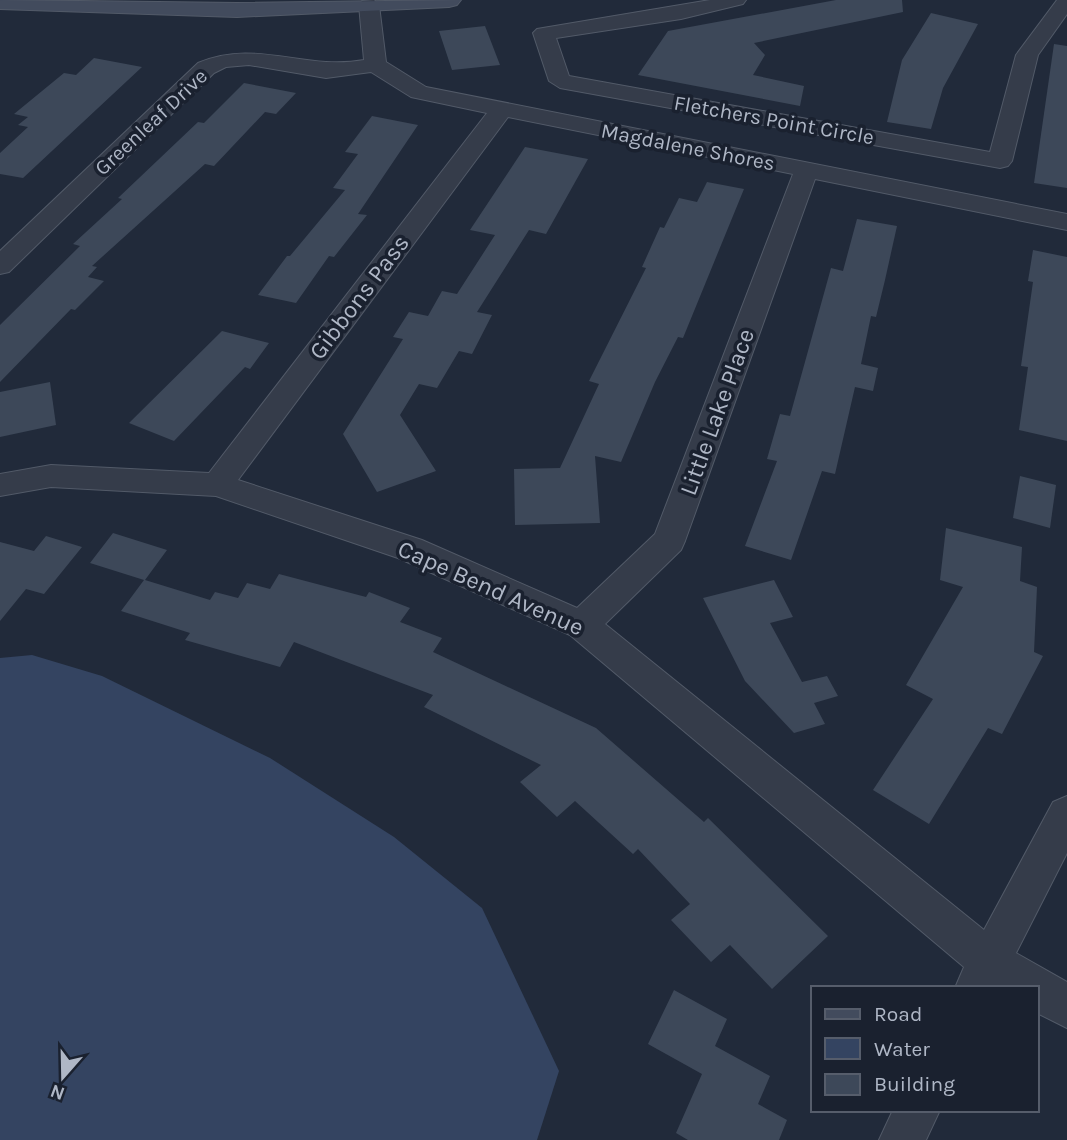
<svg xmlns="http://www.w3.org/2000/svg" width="1067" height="1140" viewBox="0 0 1067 1140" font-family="Karla,sans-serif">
  <rect width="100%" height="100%" fill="#212a3a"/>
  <path fill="#344461" d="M32,655L102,676L270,758L394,837L482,908L559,1071L537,1140H0V658Z"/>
  <g fill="#3d4859">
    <path d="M836,0H902L903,12L754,43L765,55L753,75L804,86L800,106L638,75L668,31Z"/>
    <path d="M931,13L978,24L943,88L931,129L887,122L902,60Z"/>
    <path d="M485,26L500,65L452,70L439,31Z"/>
    <path d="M1054,44L1067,46V188L1034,183Z"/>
    <path d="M94,58L142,67L23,178L0,174V153L28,127L18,125L28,117L14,114L64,73L76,75Z"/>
    <path d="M244,83L296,93L276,114L265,112L214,166L205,164L92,266L97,267L88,277L104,281L75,310L71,309L0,382V325L80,246L73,244L122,199L118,198L198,122L204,123Z"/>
    <path d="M372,116L418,125L358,214L367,215L334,257L329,256L296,303L258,295L287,256H290L345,190L333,188L358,154L345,152Z"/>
    <path d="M525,147L588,159L546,234L529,230L477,312L492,315L472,354L459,351L437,388L419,384L400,415L436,471L377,492L343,434L403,339L393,337L409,312L428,316L442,291L457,294L495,235L470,230Z"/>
    <path d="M707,182L744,189L683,338L678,337L655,382L621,462L595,456L600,523L515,525L514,469L560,468L599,384L589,381L646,268L642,267L660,227L664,228L679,198L697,202Z"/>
    <path d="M857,219L897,226L885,280L876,317L871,316L861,364L878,368L873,391L855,387L835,474L822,471L791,560L745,546L777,461L767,459L780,414L790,416L831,268L843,271Z"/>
    <path d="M1033,250L1067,257V441L1019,430L1028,367L1021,366L1033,282L1028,281Z"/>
    <path d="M222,331L269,343L250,369L245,367L174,441L129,423Z"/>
    <path d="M50,382L56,425L0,437V392Z"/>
    <path d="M1020,476L1056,485L1050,528L1013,518Z"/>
    <path d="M946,528L1022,547L1020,581L1037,587L1034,652L1043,656L1002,734L988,728L929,824L873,790L933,699L906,685L963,587L940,580Z"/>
    <path d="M113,533L167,550L145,580L210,600L215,592L238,598L247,583L270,589L279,574L366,597L369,592L410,608L400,622L442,638L433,652L596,728L704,822L708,818L828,936L772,989L730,945L711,962L671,920L690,904L638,849L633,854L575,801L557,817L520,782L541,765L424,707L433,695L294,642L280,667L185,640L190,633L121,611L144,580L90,563Z"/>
    <path d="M46,536L82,547L44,594L26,589L0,621V542L34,551Z"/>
    <path d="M774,580L793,617L770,623L802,682L827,676L838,696L814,703L825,724L794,733L745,681L703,598Z"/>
    <path d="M674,990L727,1019L715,1046L770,1076L758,1104L787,1120L779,1140H688L676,1133L702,1074L648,1044Z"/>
  </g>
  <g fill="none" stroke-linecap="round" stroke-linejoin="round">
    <defs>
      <g id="minor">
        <path d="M374,0L379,5L386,62L426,87L1067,214V230L815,179L685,541L681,550L605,624L984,930L1053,802L1067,796V853L1016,953L1067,982V1028L1037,1013V988H955L964,967L570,635L398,558L216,496L51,487L0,496V474L51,465L209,473L487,113L411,97L371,72L326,78L249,65L226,67L214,73L9,272L0,274V251L198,63C256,38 303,71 364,60L359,5L362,1ZM508,117L793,174L655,534L577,608L422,540L238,480Z"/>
        <path d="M710,0H746L743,4L681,19L556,38L569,76L990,152L1016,55L1057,0H1067V14L1038,55L1012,161L1008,166L1000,168L560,88L549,81L533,33L537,29Z"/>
        <path d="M893,1110H940L926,1140H879Z"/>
      </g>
      <path id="secondary" d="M0,0L237,3L461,0L457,5L449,7L237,17L0,9Z"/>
    </defs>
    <use href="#minor" stroke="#525a68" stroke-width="2"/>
    <use href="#secondary" stroke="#525a68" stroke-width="2"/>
    <use href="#minor" fill="#353c4a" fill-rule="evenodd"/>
    <use href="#secondary" fill="#424b5d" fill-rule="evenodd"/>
  </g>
  <g text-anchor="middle" stroke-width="7" stroke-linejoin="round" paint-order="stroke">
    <g font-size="21" fill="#afb7c6" stroke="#1a212f">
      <text transform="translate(774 120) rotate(10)" y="7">Fletchers Point Circle</text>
      <text transform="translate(151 122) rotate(-43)" y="7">Greenleaf Drive</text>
      <text transform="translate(688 147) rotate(11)" y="7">Magdalene Shores</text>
    </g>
    <g font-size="24" fill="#afb7c6" stroke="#1a212f">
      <text transform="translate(359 297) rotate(-53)" y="8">Gibbons Pass</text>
      <text transform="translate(717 412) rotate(-70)" y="8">Little Lake Place</text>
      <text transform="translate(491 588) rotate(24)" y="8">Cape Bend Avenue</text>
    </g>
  </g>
  <rect x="811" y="986" width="228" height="126" fill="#1a212f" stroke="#565d6b" stroke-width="2"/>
  <rect x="825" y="1009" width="35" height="10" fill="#424b5d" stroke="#565d6b" stroke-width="2"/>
  <text x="874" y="1021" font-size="21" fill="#afb7c6">Road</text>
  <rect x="825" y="1038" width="35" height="21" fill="#344461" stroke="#565d6b" stroke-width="2"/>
  <text x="874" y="1056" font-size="21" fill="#afb7c6">Water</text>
  <rect x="825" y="1074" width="35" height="21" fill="#3d4859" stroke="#565d6b" stroke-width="2"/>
  <text x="874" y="1091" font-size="21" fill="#afb7c6">Building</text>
  <g transform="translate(63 1077) rotate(200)" stroke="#1a212f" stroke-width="5" paint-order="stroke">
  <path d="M0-5L12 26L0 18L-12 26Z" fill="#afb7c6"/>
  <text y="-10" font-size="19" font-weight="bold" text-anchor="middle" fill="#afb7c6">N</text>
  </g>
</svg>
